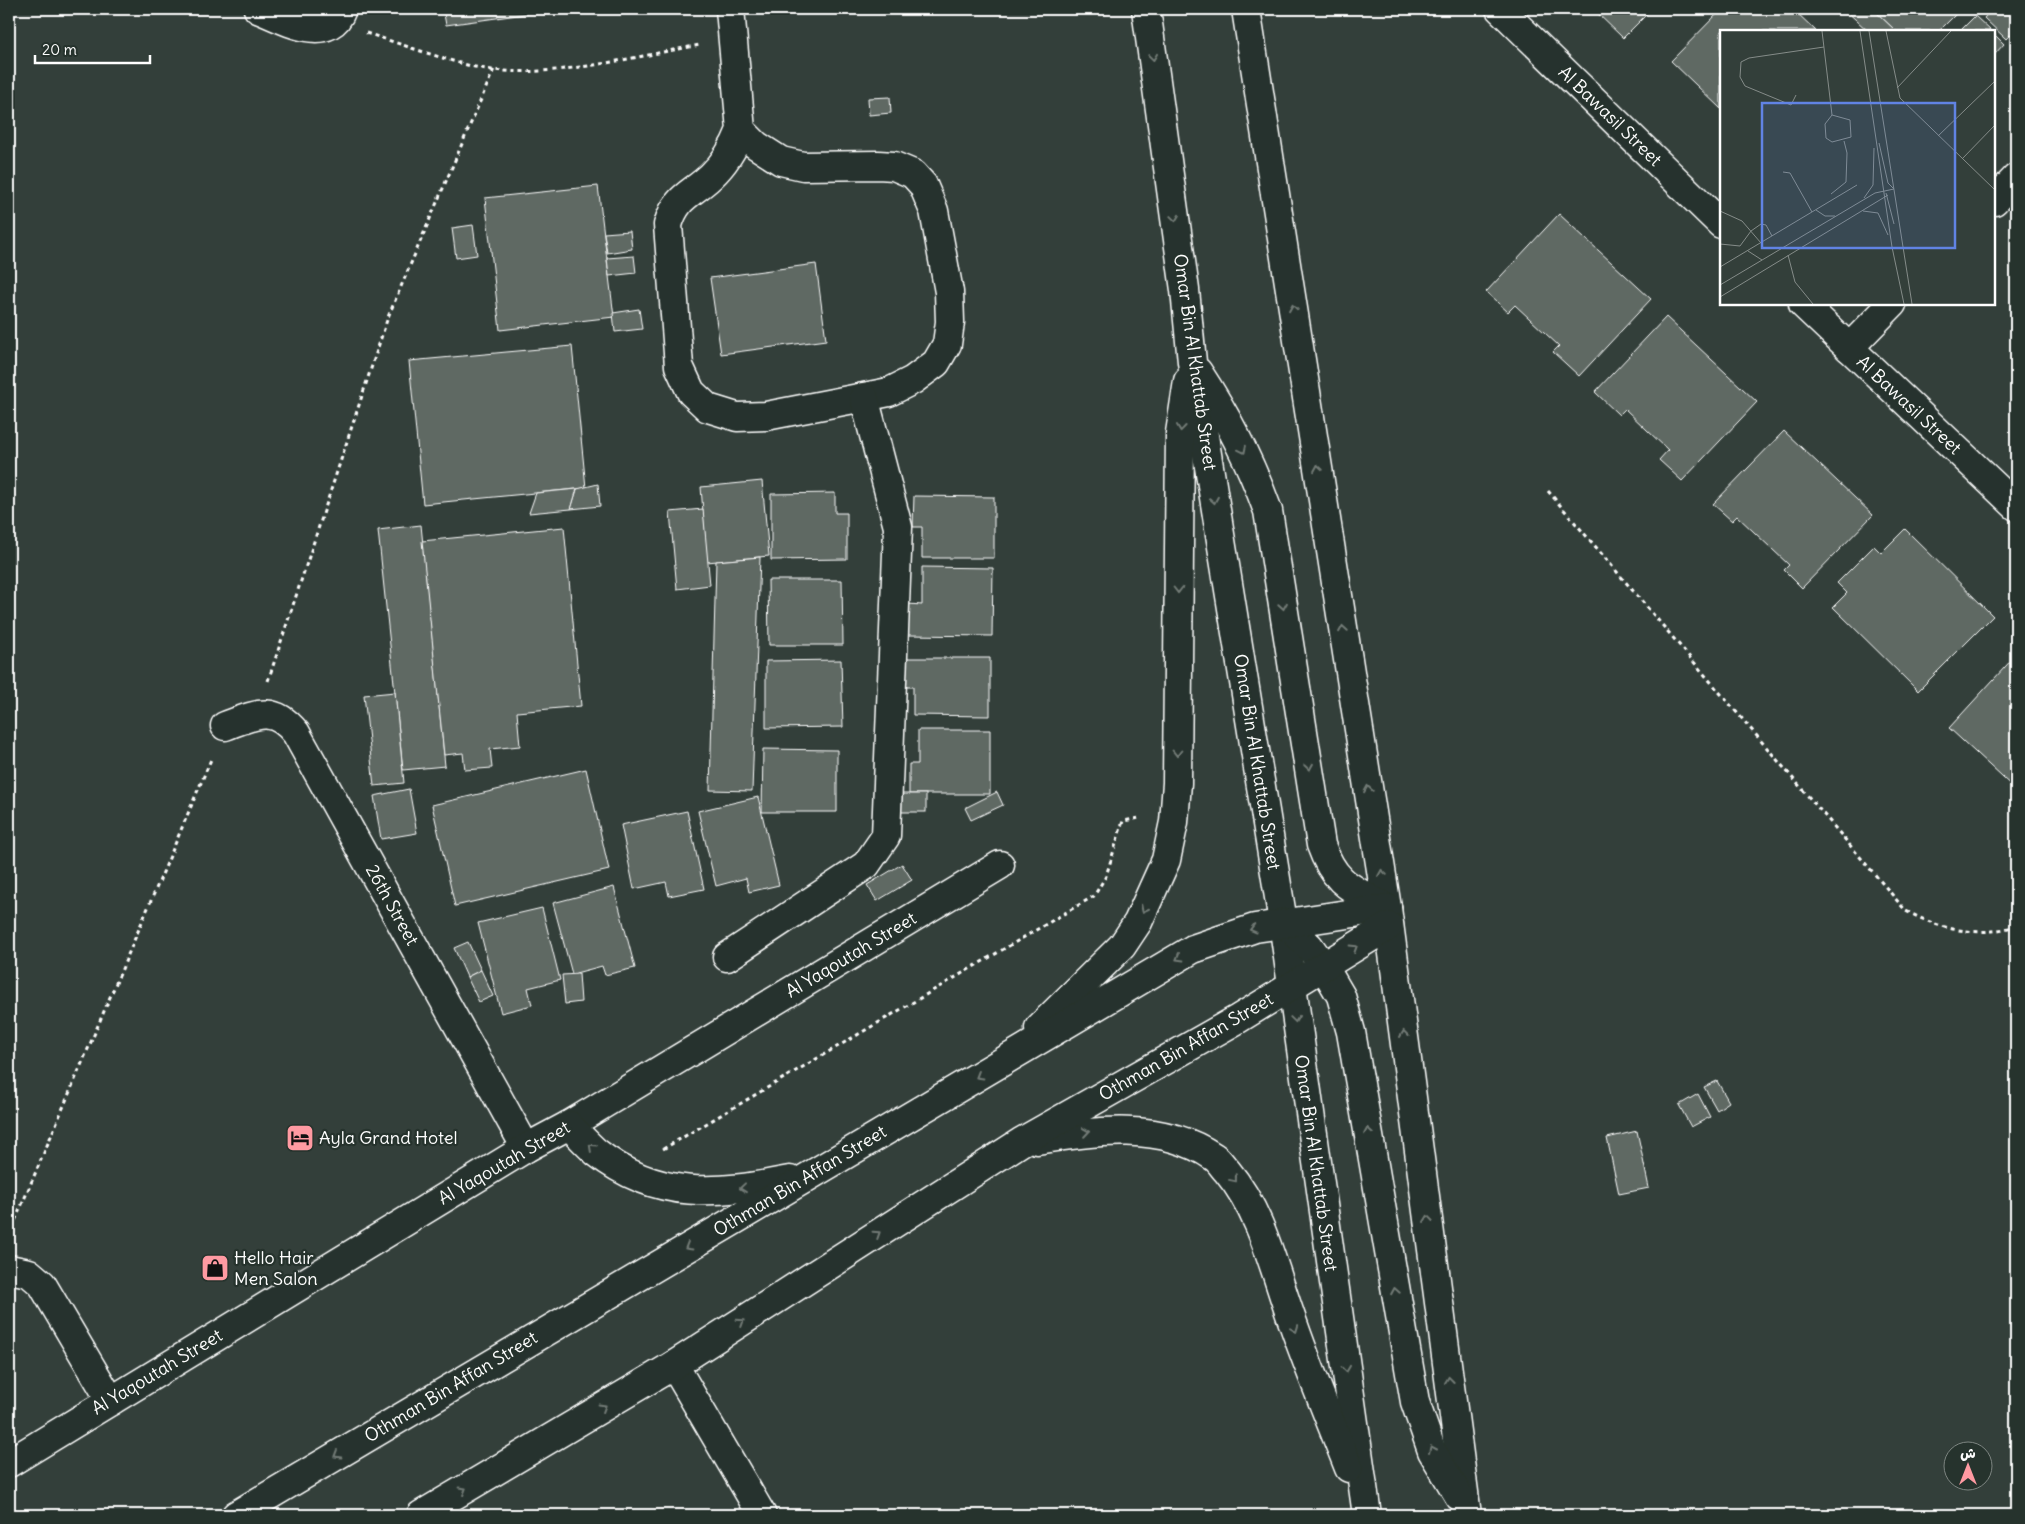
<svg xmlns="http://www.w3.org/2000/svg" width="2025" height="1524" viewBox="0 0 2025 1524" font-family="Delius,'Playpen Sans Arabic',sans-serif">
  <rect width="100%" height="100%" fill="#333f3a"/>
  <filter id="ink" filterUnits="userSpaceOnUse"><feTurbulence type="fractalNoise" baseFrequency=".02" numOctaves="2"/><feDisplacementMap in="SourceGraphic" scale="10" xChannelSelector="R" yChannelSelector="G"/><feConvolveMatrix kernelMatrix="1 2 1 2 8 2 1 2 1" color-interpolation-filters="sRGB"/></filter>
  <g filter="url(#ink)">
    <g fill="#5f6964" stroke="#fff">
      <path d="M443,9H561L446,25Z"/>
      <path d="M1593,9H1652L1623,38Z"/>
      <path d="M1722,9H1793L1816,31H1721V109L1671,61Z"/>
      <path d="M1844,9H1873L1894,29L1891,31H1868Z"/>
      <path d="M1873,9H1961L1939,31H1896Z"/>
      <path d="M1992,9H2016V29L2006,39L1984,18Z"/>
      <path d="M1975,16L1991,31H1960Z"/>
      <path d="M1994,34L2004,44L1994,55Z"/>
      <path d="M890,97L891,113L869,115L868,98Z"/>
      <path d="M598,186L614,317L500,330L485,198Z"/>
      <path d="M1559,214L1651,299L1579,376L1553,352L1559,346L1515,305L1508,312L1486,292Z"/>
      <path d="M473,225L477,255L456,258L452,228Z"/>
      <path d="M630,231L632,249L607,253L604,233Z"/>
      <path d="M634,256L636,273L609,276L607,258Z"/>
      <path d="M816,264L826,340L721,354L710,278Z"/>
      <path d="M639,309L642,329L615,332L613,313Z"/>
      <path d="M1666,317L1757,402L1682,481L1659,460L1668,450L1625,409L1619,415L1595,392Z"/>
      <path d="M572,346L586,488L423,504L409,361Z"/>
      <path d="M1784,431L1873,515L1802,588L1784,570L1789,565L1737,516L1732,521L1713,504Z"/>
      <path d="M762,481L769,556L707,562L701,487Z"/>
      <path d="M598,484L600,506L571,509L577,489Z"/>
      <path d="M577,489L571,509L529,513L536,493Z"/>
      <path d="M835,493V513H847V559L771,560V494Z"/>
      <path d="M914,496L994,497V558H922V527H913Z"/>
      <path d="M703,509L710,585L677,589L670,512Z"/>
      <path d="M421,525L445,766L403,770L378,530Z"/>
      <path d="M564,527L581,706L517,712L520,746L490,749L492,768L465,770L463,753L444,755L422,541Z"/>
      <path d="M1905,529L1993,616L1918,691L1833,607L1847,593L1837,583L1874,546L1881,553Z"/>
      <path d="M760,557L752,791L710,790L716,561Z"/>
      <path d="M922,567L993,568L992,636L908,635V604L922,605Z"/>
      <path d="M768,580H842L843,645H769Z"/>
      <path d="M2016,655V790L1949,728Z"/>
      <path d="M906,658H990V716L913,715V687H905Z"/>
      <path d="M841,660L843,727L766,728V661Z"/>
      <path d="M395,692L404,783L374,786L364,695Z"/>
      <path d="M918,730H990V794H909V764H918Z"/>
      <path d="M763,749L837,750V812H762Z"/>
      <path d="M586,769L609,870L455,906L432,805Z"/>
      <path d="M409,789L417,833L381,839L374,796Z"/>
      <path d="M997,792L1003,805L971,820L965,808Z"/>
      <rect x="895" y="794" width="31" height="18"/>
      <path d="M758,797L779,885L749,892L746,878L716,886L698,811Z"/>
      <path d="M687,811L704,889L669,896L666,882L634,889L621,825Z"/>
      <path d="M902,864L912,880L877,901L867,885Z"/>
      <path d="M614,887L635,968L605,975L602,966L572,974L553,903Z"/>
      <path d="M542,908L560,980L528,988L532,1005L501,1013L478,923Z"/>
      <path d="M468,942L481,970L467,977L454,948Z"/>
      <path d="M481,970L493,996L479,1002L467,977Z"/>
      <path d="M579,974L581,1002L565,1004L562,975Z"/>
      <path d="M1717,1081L1729,1102L1717,1110L1704,1087Z"/>
      <path d="M1698,1094L1710,1117L1691,1127L1679,1105Z"/>
      <path d="M1637,1131L1649,1188L1619,1194L1607,1138Z"/>
    </g>
    <g fill="none" stroke-linecap="round" stroke-linejoin="round">
      <defs>
        <g id="minor">
          <path d="M258,9C283,19 329,46 342,9"/>
          <path d="M730,9L741,130C734,148 725,163 711,176C691,195 676,196 668,225L679,366L691,392L708,408L737,417L766,416L864,397L889,392L913,380L936,363L947,344L950,322L949,292L934,211L923,185L913,174L894,166L878,165L803,166L781,161L756,145L741,130"/>
          <path d="M1500,9L1721,224"/>
          <path d="M1994,201L2016,178"/>
          <path d="M1803,304L2016,506"/>
          <path d="M1849,348L1892,304"/>
          <path d="M225,726C255,715 273,704 296,733L526,1148"/>
          <path d="M727,957L866,865L886,836L898,527L864,397"/>
          <path d="M9,1269L29,1273L42,1284L111,1401"/>
          <path d="M674,1365L762,1515"/>
          <path d="M9,1463L526,1148L569,1125L1000,865"/>
        </g>
        <g id="major">
          <path d="M1146,9L1185,290L1192,362L1283,922L1367,1515"/>
          <path d="M1246,9L1387,908L1467,1515"/>
          <path d="M1198,372C1227,416 1250,461 1268,511L1321,845C1335,885 1352,888 1387,908"/>
          <path d="M1283,922L1309,946L1324,967L1341,996L1351,1032L1415,1402L1432,1451L1459,1496"/>
          <path d="M1039,1028L1122,946L1138,922L1166,860L1174,822L1177,783L1180,433L1188,381"/>
          <path d="M569,1125C578,1134 587,1144 596,1152C658,1201 718,1194 790,1180"/>
          <path d="M1037,1140C1095,1131 1162,1121 1214,1157C1219,1160 1223,1167 1227,1171C1263,1214 1274,1271 1293,1323C1310,1372 1330,1420 1349,1468"/>
          <path d="M236,1515L1193,949L1255,928L1387,908"/>
          <path d="M421,1515L674,1365L1021,1142L1238,1019L1389,926"/>
        </g>
      </defs>
      <use href="#minor" stroke="#fff" stroke-width="31"/>
      <use href="#major" stroke="#fff" stroke-width="31"/>
      <g stroke="#fff" stroke-width="3" stroke-dasharray="4 4" stroke-linecap="butt">
        <path d="M366,33C401,44 436,57 471,66C539,83 631,57 700,45"/>
        <path d="M1548,491L1906,911C1942,930 1976,938 2016,926"/>
        <path d="M268,681L388,317L494,69"/>
        <path d="M663,1149L1094,896L1106,876L1123,821L1140,818"/>
        <path d="M9,1235L212,757"/>
      </g>
      <use href="#minor" stroke="#26332d" stroke-width="28"/>
      <use href="#major" stroke="#26332d" stroke-width="28"/>
    </g>
    <defs><path id="oneway-chevron" d="M-2-3.5L2.5 0L-2 3.5" fill="none" stroke-width="1.6" stroke-linecap="round" stroke-linejoin="round" transform="scale(1.25)"/></defs>
    <g stroke="#727a76">
      <use href="#oneway-chevron" transform="translate(1153 57) rotate(82)"/>
      <use href="#oneway-chevron" transform="translate(1175 218) rotate(82)"/>
      <use href="#oneway-chevron" transform="translate(1293 308) rotate(-99)"/>
      <use href="#oneway-chevron" transform="translate(1181 428) rotate(96)"/>
      <use href="#oneway-chevron" transform="translate(1243 450) rotate(64)"/>
      <use href="#oneway-chevron" transform="translate(1318 468) rotate(-99)"/>
      <use href="#oneway-chevron" transform="translate(1214 500) rotate(81)"/>
      <use href="#oneway-chevron" transform="translate(1178 590) rotate(90)"/>
      <use href="#oneway-chevron" transform="translate(1283 606) rotate(81)"/>
      <use href="#oneway-chevron" transform="translate(1343 629) rotate(-99)"/>
      <use href="#oneway-chevron" transform="translate(1177 753) rotate(90)"/>
      <use href="#oneway-chevron" transform="translate(1309 767) rotate(81)"/>
      <use href="#oneway-chevron" transform="translate(1368 789) rotate(-99)"/>
      <use href="#oneway-chevron" transform="translate(1382 873) rotate(-99)"/>
      <use href="#oneway-chevron" transform="translate(1144 909) rotate(117)"/>
      <use href="#oneway-chevron" transform="translate(1253 929) rotate(165)"/>
      <use href="#oneway-chevron" transform="translate(1354 948) rotate(-32)"/>
      <use href="#oneway-chevron" transform="translate(1179 958) rotate(150)"/>
      <use href="#oneway-chevron" transform="translate(1295 1019) rotate(82)"/>
      <use href="#oneway-chevron" transform="translate(1404 1034) rotate(-97)"/>
      <use href="#oneway-chevron" transform="translate(979 1076) rotate(149)"/>
      <use href="#oneway-chevron" transform="translate(1368 1131) rotate(-100)"/>
      <use href="#oneway-chevron" transform="translate(1086 1132) rotate(-8)"/>
      <use href="#oneway-chevron" transform="translate(592 1147) rotate(-137)"/>
      <use href="#oneway-chevron" transform="translate(1234 1179) rotate(50)"/>
      <use href="#oneway-chevron" transform="translate(743 1188) rotate(174)"/>
      <use href="#oneway-chevron" transform="translate(1428 1219) rotate(-97)"/>
      <use href="#oneway-chevron" transform="translate(877 1234) rotate(-33)"/>
      <use href="#oneway-chevron" transform="translate(688 1247) rotate(149)"/>
      <use href="#oneway-chevron" transform="translate(1395 1291) rotate(-100)"/>
      <use href="#oneway-chevron" transform="translate(741 1322) rotate(-33)"/>
      <use href="#oneway-chevron" transform="translate(1295 1329) rotate(69)"/>
      <use href="#oneway-chevron" transform="translate(1346 1369) rotate(82)"/>
      <use href="#oneway-chevron" transform="translate(1449 1380) rotate(-97)"/>
      <use href="#oneway-chevron" transform="translate(603 1407) rotate(-31)"/>
      <use href="#oneway-chevron" transform="translate(1432 1449) rotate(-114)"/>
      <use href="#oneway-chevron" transform="translate(337 1455) rotate(149)"/>
      <use href="#oneway-chevron" transform="translate(463 1490) rotate(-31)"/>
    </g>
  </g>
  <defs>
    <symbol id="hotel-square" viewBox="-11 -11 22 22"><rect x="-9" y="-9" width="18" height="18" rx="4" fill="#ff9aa2" stroke="#26332d"/><path d="M-6-4.5h1.5V1H6V5H4.5V3h-9V5H-6ZM-4 0a1.8 1.8 0 1 1 3.6 0ZM.5 0V-2.5h3Q6-2.5 6 0Z" fill="#111"/></symbol>
    <symbol id="shop-square" viewBox="-11 -11 22 22"><rect x="-9" y="-9" width="18" height="18" rx="4" fill="#ff9aa2" stroke="#26332d"/><path d="M-5-2.5h2.3a2.7 3.5 0 0 1 5.4 0H5L5.5 6h-11ZM-1.5-2.5h3a1.5 2.3 0 0 0-3 0Z" fill="#111"/></symbol>
  </defs>
  <g fill-rule="evenodd">
    <use href="#hotel-square" x="284" y="1122" width="32" height="32"/>
    <use href="#shop-square" x="199" y="1252" width="32" height="32"/>
  </g>
  <g text-anchor="middle" stroke-width="4.5" stroke-linejoin="round" paint-order="stroke">
    <g font-size="18" fill="#fff" stroke="#26332d">
      <text transform="translate(1610 116) rotate(44)" y="6">Al Bawasil Street</text>
      <text transform="translate(1195 362) rotate(82)" y="6">Omar Bin Al Khattab Street</text>
      <text transform="translate(1909 405) rotate(43)" y="6">Al Bawasil Street</text>
      <text transform="translate(1257 762) rotate(81)" y="6">Omar Bin Al Khattab Street</text>
      <text transform="translate(392 905) rotate(61)" y="6">26th Street</text>
      <text transform="translate(851 955) rotate(-31)" y="6">Al Yaqoutah Street</text>
      <text transform="translate(1186 1047) rotate(-30)" y="6">Othman Bin Affan Street</text>
      <text transform="translate(504 1163) rotate(-30)" y="6">Al Yaqoutah Street</text>
      <text transform="translate(1316 1163) rotate(82)" y="6">Omar Bin Al Khattab Street</text>
      <text transform="translate(800 1181) rotate(-31)" y="6">Othman Bin Affan Street</text>
      <text transform="translate(157 1372) rotate(-31)" y="6">Al Yaqoutah Street</text>
      <text transform="translate(451 1387) rotate(-31)" y="6">Othman Bin Affan Street</text>
    </g>
    <g font-size="18" fill="#fff" stroke="#26332d" text-anchor="start">
      <text x="319" y="1144">Ayla Grand Hotel</text>
      <text x="234" y="1264">Hello Hair<tspan x="234" dy="21">Men Salon</tspan></text>
    </g>
  </g>
  <g transform="translate(1720 30)">
    <rect width="275" height="275" fill="#333f3a"/>
    <path fill="none" stroke="#858c89" stroke-width="1" d="M102,1L112,85L105,94L106,108L112,112L131,107L130,90L112,85M140,1L172,217L184,274M149,1L192,274M166,1L180,68L275,160M177,58L231,1M76,65L71,75L25,56L20,47L21,32L29,28L104,17M218,106L275,51M159,113L168,153L174,159M242,129L275,95M63,142L70,143L92,182M166,163L174,194M111,164L126,152L127,123L124,111M144,168L153,155L154,118M96,180L105,186H115M0,181L22,191L41,213M143,181L158,183L168,205M0,214L20,216L31,201L41,194L46,195L52,206M28,221L42,230M68,225L75,252L93,274M0,237L137,155M0,255L155,163L174,159M0,267L168,165"/>
    <path fill="#6183e4" fill-opacity="0.15" stroke="#6183e4" stroke-width="2.5" d="M42,73H235V218H42Z"/>
    <rect width="275" height="275" fill="none" stroke="#fff" stroke-width="2.5"/>
  </g>
  <rect width="2025" height="1524" fill="none" stroke="#26332d" stroke-width="30"/>
  <rect x="15" y="15" width="1995" height="1494" fill="none" stroke="#fff" stroke-width="2" filter="url(#ink)"/>
  <g transform="translate(1968 1466)"><circle r="24" fill="#26332d" stroke="#7d8581"/>
  <path d="M0-4L9 19L0 12L-9 19Z" fill="#ff9aa2"/>
  <text y="-8" font-size="14" font-weight="bold" text-anchor="middle" fill="#ffffff">ش</text>
  </g>
  <path d="M35 55v8h115v-8" fill="none" stroke="#ffffff" stroke-width="2.5"/>
  <text x="42" y="55" font-size="15" fill="#ffffff" stroke="#26332d" stroke-width="4" paint-order="stroke">20 m</text>
</svg>
